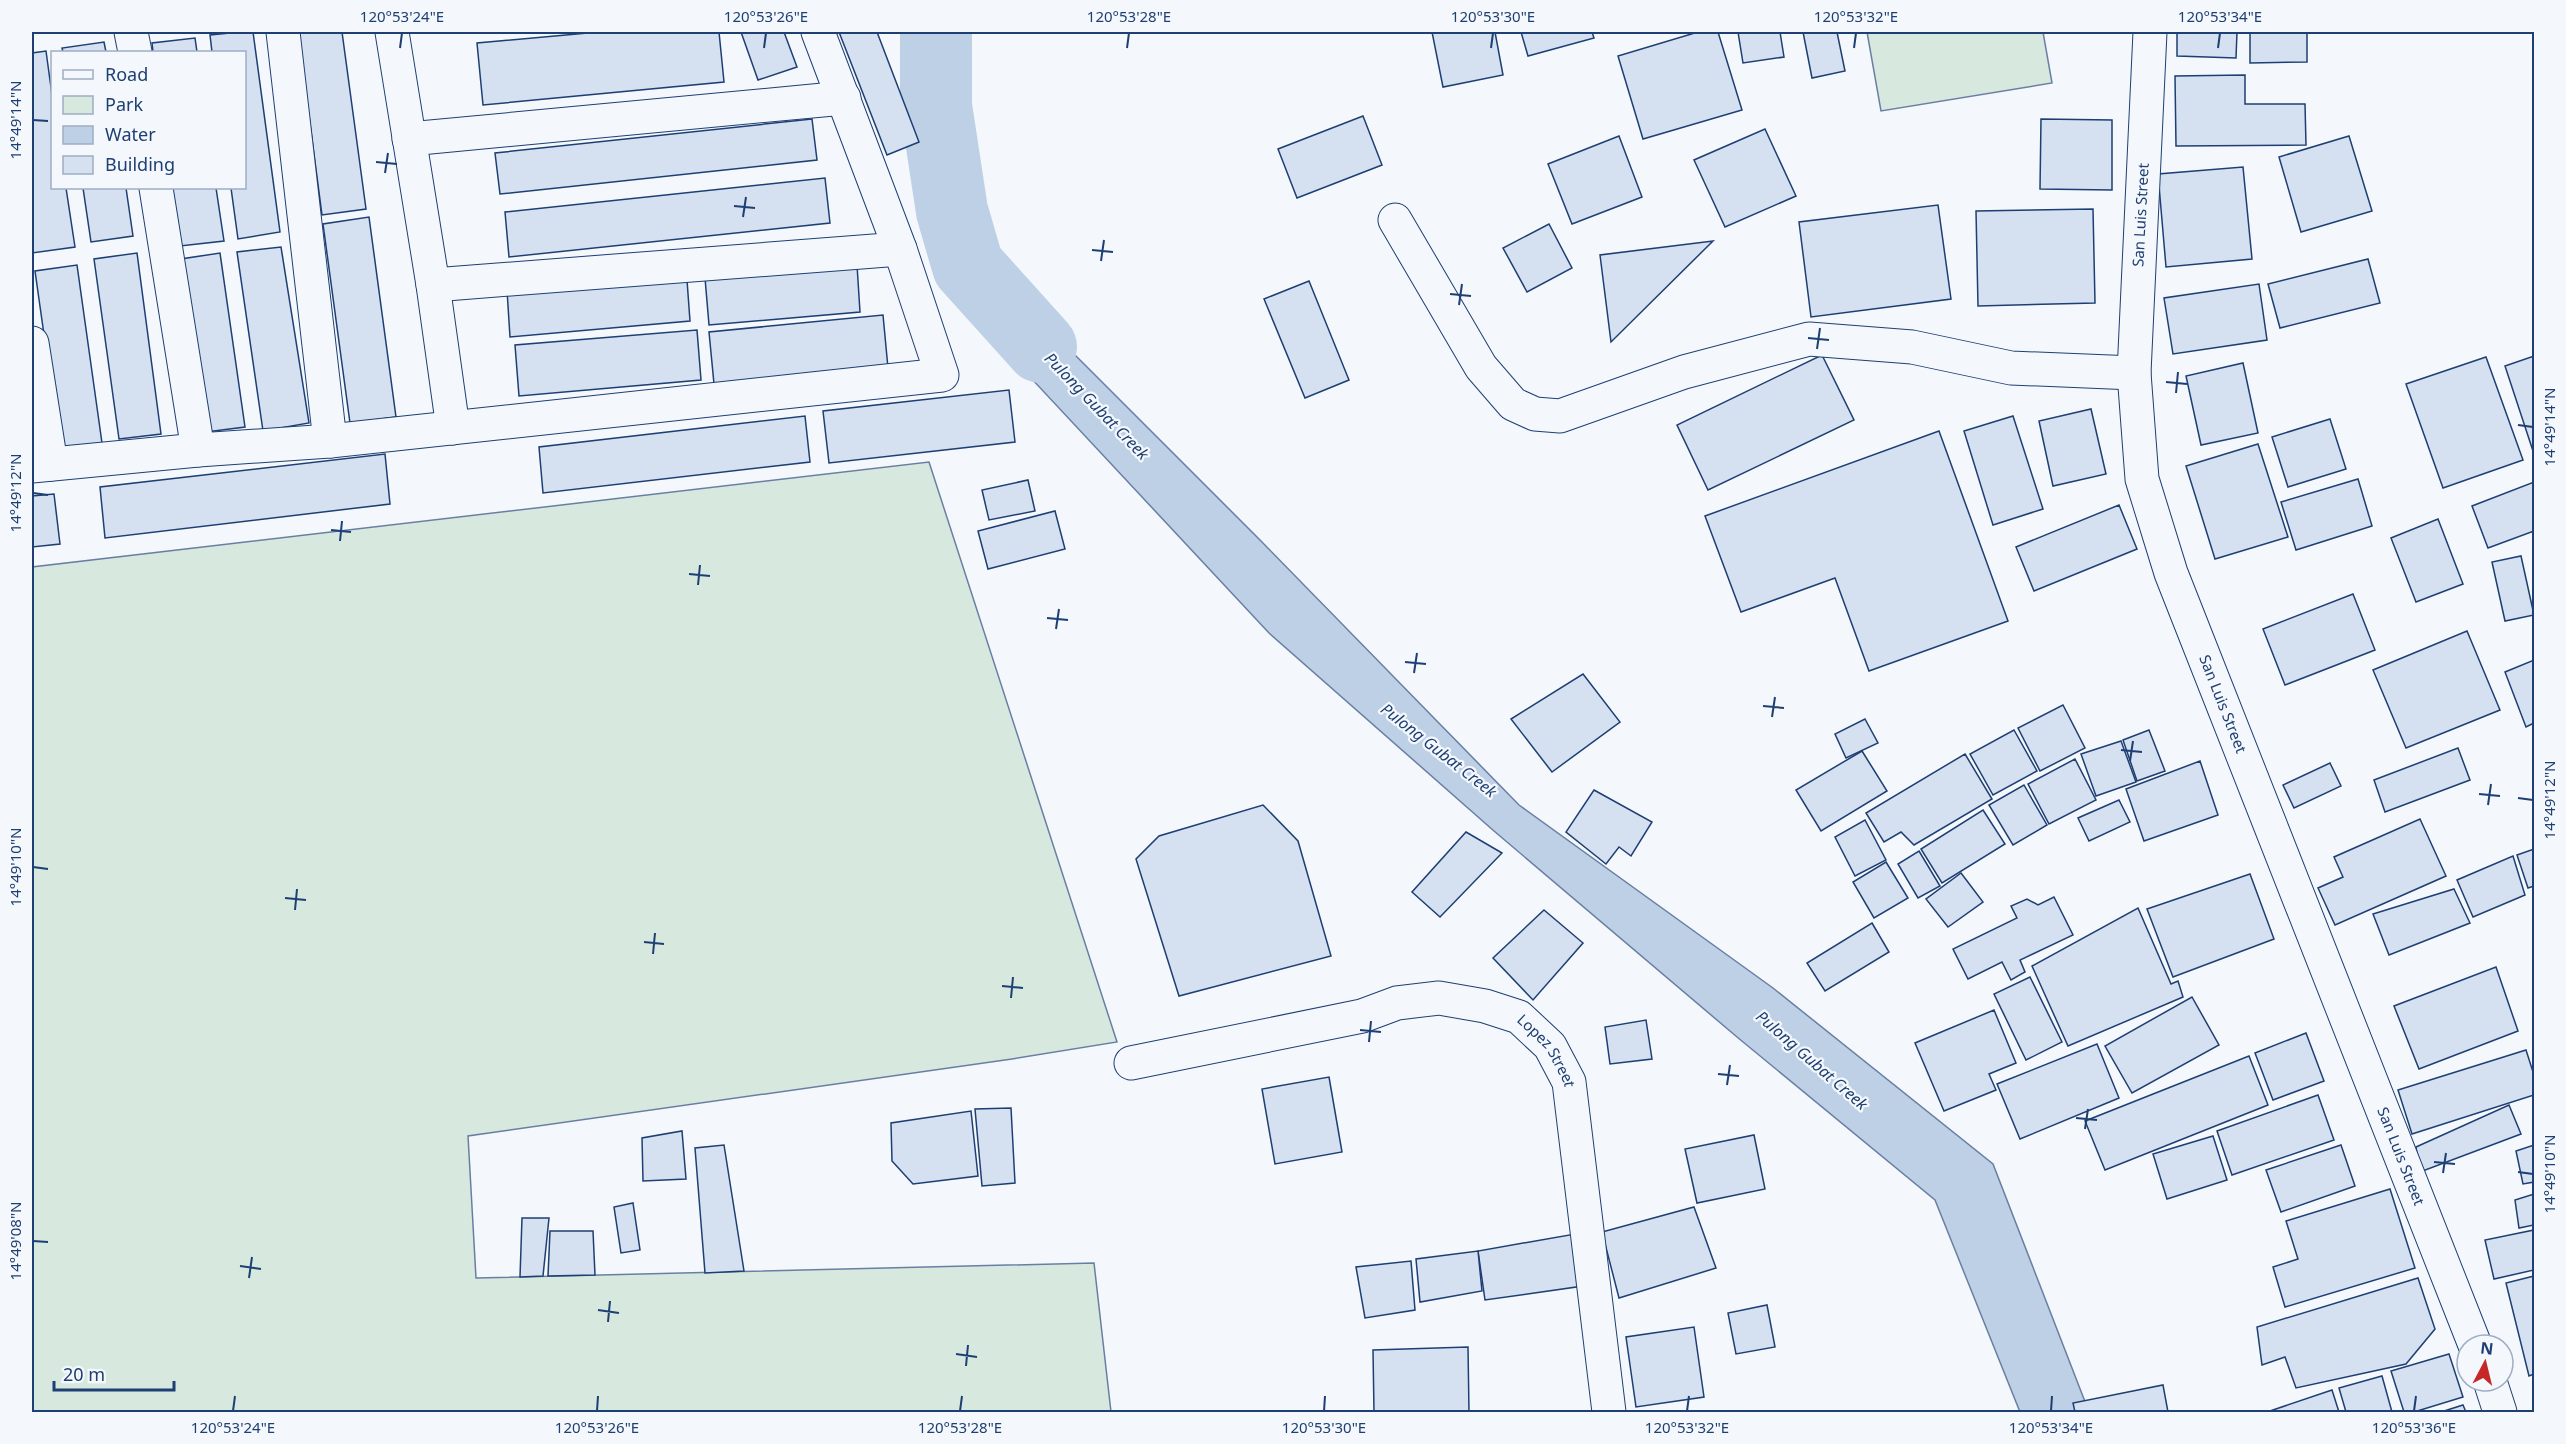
<svg xmlns="http://www.w3.org/2000/svg" width="2566" height="1444" viewBox="0 0 2566 1444" font-family="'Noto Sans',sans-serif">
  <rect width="100%" height="100%" fill="#f4f7fb"/>
  <g fill="#d7e8df" stroke="#687fa3" stroke-width="1.5">
    <path d="M1867,32H2043L2052,83L1881,111Z"/>
    <path d="M929,462L1117,1042L1012,1059L468,1136L476,1278L1094,1263L1111,1412H32V567Z"/>
  </g>
  <path fill="#bed0e5" stroke="#687fa3" stroke-width="1.5" d="M914,32H954L973,253L1261,541L1519,805L1773,988L1993,1164L2089,1412H2020L1935,1200L1737,1037L1494,831L1269,633L1002,347L928,151L912,97Z"/>
  <g fill="none" stroke-linecap="round" stroke-linejoin="round">
    <path stroke="#bed0e5" stroke-width="72" d="M936,32V106L952,211L968,266L1041,347"/>
  </g>
  <g fill="#d5e0f0" stroke="#1d3f73" stroke-width="1.5">
    <path d="M240,32H253L280,232L238,239L231,188H244V52H212L210,35Z"/>
    <path d="M298,32H342L366,209L322,215Z"/>
    <path d="M599,32H719L724,82L483,105L477,43Z"/>
    <path d="M741,32H784L797,67L758,80Z"/>
    <path d="M839,32H877L919,142L887,155Z"/>
    <path d="M1432,32H1495L1503,75L1443,87Z"/>
    <path d="M1521,32H1592L1594,38L1528,56Z"/>
    <path d="M1698,32H1718L1742,110L1643,139L1618,56Z"/>
    <path d="M1738,32H1780L1784,57L1743,63Z"/>
    <path d="M1803,32H1837L1845,71L1812,78Z"/>
    <path d="M2177,32H2237L2236,58L2177,56Z"/>
    <path d="M2250,32H2307V62L2250,63Z"/>
    <path d="M195,38L197,52H153L152,43Z"/>
    <path d="M104,42L106,52H63L62,48Z"/>
    <path d="M46,51L52,95V188H66L75,247L32,253V53Z"/>
    <path d="M2245,75V104H2305L2306,145L2176,146L2175,76Z"/>
    <path d="M1363,116L1382,165L1297,198L1278,149Z"/>
    <path d="M812,119L817,160L500,194L495,153Z"/>
    <path d="M2041,119L2112,120V190L2040,189Z"/>
    <path d="M1765,129L1796,196L1725,227L1694,160Z"/>
    <path d="M1619,136L1642,197L1572,224L1548,164Z"/>
    <path d="M2349,136L2372,211L2301,232L2279,157Z"/>
    <path d="M2243,167L2252,259L2166,267L2158,174Z"/>
    <path d="M825,178L830,223L509,257L505,212Z"/>
    <path d="M83,188H126L133,236L91,242Z"/>
    <path d="M172,188H216L224,241L180,246Z"/>
    <path d="M1938,205L1951,299L1811,317L1799,222Z"/>
    <path d="M2093,209L2095,303L1978,306L1976,211Z"/>
    <path d="M369,217L396,417L350,423L323,224Z"/>
    <path d="M1549,224L1572,268L1527,292L1503,248Z"/>
    <path d="M1713,241L1611,342L1600,255Z"/>
    <path d="M281,247L309,423L263,431L237,252Z"/>
    <path d="M137,253L161,434L119,439L94,259Z"/>
    <path d="M220,253L245,427L206,432L181,259Z"/>
    <path d="M2368,259L2380,303L2280,328L2268,284Z"/>
    <path d="M77,265L102,443L60,448L35,271Z"/>
    <path d="M857,265L860,312L709,325L705,278Z"/>
    <path d="M687,280L690,321L510,337L507,290Z"/>
    <path d="M1309,281L1349,380L1305,398L1264,299Z"/>
    <path d="M2259,284L2267,340L2173,354L2164,298Z"/>
    <path d="M883,315L888,368L714,384L709,332Z"/>
    <path d="M697,330L701,380L519,396L515,345Z"/>
    <path d="M1822,355L1854,420L1708,490L1677,425Z"/>
    <path d="M2534,356V454L2505,366Z"/>
    <path d="M2486,357L2523,460L2443,488L2406,384Z"/>
    <path d="M2243,363L2258,433L2201,445L2186,376Z"/>
    <path d="M1009,390L1015,442L829,463L823,411Z"/>
    <path d="M2091,409L2106,474L2053,486L2039,421Z"/>
    <path d="M805,416L810,462L543,493L539,447Z"/>
    <path d="M2013,416L2043,509L1993,525L1964,431Z"/>
    <path d="M2330,419L2346,469L2288,487L2272,437Z"/>
    <path d="M1939,431L2008,621L1869,671L1835,578L1741,612L1705,516Z"/>
    <path d="M2258,444L2288,537L2215,559L2186,466Z"/>
    <path d="M385,454L390,504L105,538L100,487Z"/>
    <path d="M2358,479L2372,526L2296,550L2281,502Z"/>
    <path d="M1028,480L1035,511L989,520L982,490Z"/>
    <path d="M2534,482V531L2488,548L2472,506Z"/>
    <path d="M54,494L60,544L32,547V496Z"/>
    <path d="M2119,505L2137,549L2034,591L2016,547Z"/>
    <path d="M1055,511L1065,549L988,569L978,531Z"/>
    <path d="M2438,519L2463,584L2416,602L2391,538Z"/>
    <path d="M2521,556L2534,615L2505,621L2492,562Z"/>
    <path d="M2353,594L2375,650L2285,685L2263,629Z"/>
    <path d="M2467,631L2500,710L2406,748L2373,670Z"/>
    <path d="M2534,660V723L2526,727L2505,672Z"/>
    <path d="M1583,674L1620,722L1552,772L1511,719Z"/>
    <path d="M2063,705L2085,748L2040,771L2018,728Z"/>
    <path d="M1865,719L1878,743L1846,758L1835,734Z"/>
    <path d="M2014,730L2037,771L1993,795L1970,754Z"/>
    <path d="M2149,730L2165,771L2137,781L2123,740Z"/>
    <path d="M2121,741L2136,782L2096,796L2081,754Z"/>
    <path d="M2458,748L2470,780L2385,812L2374,780Z"/>
    <path d="M1862,751L1887,791L1821,831L1796,790Z"/>
    <path d="M1965,754L1992,799L1914,845L1901,832L1884,842L1866,813Z"/>
    <path d="M2075,759L2096,800L2049,824L2028,784Z"/>
    <path d="M2200,761L2218,815L2144,841L2126,789Z"/>
    <path d="M2330,763L2341,786L2294,808L2283,785Z"/>
    <path d="M2024,785L2047,825L2013,845L1989,805Z"/>
    <path d="M1594,790L1652,822L1631,856L1619,847L1606,864L1566,832Z"/>
    <path d="M2119,800L2130,822L2089,841L2078,818Z"/>
    <path d="M1263,805L1298,841L1331,956L1179,996L1136,859L1159,836Z"/>
    <path d="M1983,810L2005,844L1942,883L1921,849Z"/>
    <path d="M2420,819L2446,876L2335,925L2318,888L2343,877L2334,857Z"/>
    <path d="M1865,820L1886,860L1855,876L1835,837Z"/>
    <path d="M1466,832L1502,853L1440,917L1412,892Z"/>
    <path d="M2534,849V886L2528,888L2517,855Z"/>
    <path d="M1919,851L1940,886L1918,898L1898,864Z"/>
    <path d="M2513,856L2525,895L2473,917L2457,880Z"/>
    <path d="M1886,862L1908,898L1874,918L1853,882Z"/>
    <path d="M1961,873L1983,902L1948,927L1926,899Z"/>
    <path d="M2250,874L2274,939L2173,977L2147,909Z"/>
    <path d="M2454,889L2470,923L2389,955L2373,914Z"/>
    <path d="M2054,897L2073,935L2020,960L2025,972L2011,980L2002,962L1968,979L1953,949L2017,918L2011,906L2027,899L2038,905Z"/>
    <path d="M2138,908L2171,984L2178,981L2183,997L2068,1046L2032,966Z"/>
    <path d="M1544,910L1583,943L1533,1000L1493,958Z"/>
    <path d="M1872,923L1889,952L1825,991L1807,963Z"/>
    <path d="M2496,967L2518,1031L2419,1069L2394,1006Z"/>
    <path d="M2030,977L2062,1042L2026,1060L1994,994Z"/>
    <path d="M2192,997L2219,1045L2132,1093L2105,1046Z"/>
    <path d="M1994,1010L2016,1063L1989,1074L1996,1090L1944,1111L1915,1043Z"/>
    <path d="M1646,1020L1652,1059L1610,1064L1605,1027Z"/>
    <path d="M2306,1033L2324,1081L2273,1100L2255,1053Z"/>
    <path d="M2097,1044L2119,1098L2020,1139L1997,1084Z"/>
    <path d="M2526,1050L2534,1075V1095L2412,1134L2398,1090Z"/>
    <path d="M2249,1056L2268,1105L2105,1170L2085,1121Z"/>
    <path d="M1329,1077L1342,1152L1275,1164L1262,1089Z"/>
    <path d="M2318,1095L2334,1140L2232,1175L2217,1131Z"/>
    <path d="M2509,1105L2521,1134L2420,1172L2416,1147Z"/>
    <path d="M1011,1108L1015,1183L982,1186L975,1109Z"/>
    <path d="M971,1111L978,1176L913,1184L892,1161L891,1123Z"/>
    <path d="M682,1131L686,1179L643,1181L642,1138Z"/>
    <path d="M1754,1135L1765,1189L1697,1203L1685,1149Z"/>
    <path d="M2213,1136L2227,1180L2167,1199L2153,1154Z"/>
    <path d="M724,1145L744,1271L705,1273L695,1148Z"/>
    <path d="M2341,1145L2355,1186L2281,1212L2266,1170Z"/>
    <path d="M2534,1145V1182L2523,1184L2516,1151Z"/>
    <path d="M2390,1189L2415,1268L2285,1307L2273,1267L2298,1259L2286,1221Z"/>
    <path d="M2534,1194V1225L2519,1228L2515,1200Z"/>
    <path d="M633,1203L640,1250L621,1253L614,1207Z"/>
    <path d="M1694,1207L1716,1268L1619,1298L1602,1232Z"/>
    <path d="M522,1218H549L543,1276L520,1277Z"/>
    <path d="M2534,1230V1270L2494,1279L2485,1240Z"/>
    <path d="M550,1231H593L595,1275L548,1276Z"/>
    <path d="M1575,1234L1583,1286L1485,1300L1478,1251Z"/>
    <path d="M1478,1251L1482,1291L1420,1302L1416,1259Z"/>
    <path d="M1411,1261L1415,1310L1365,1318L1356,1267Z"/>
    <path d="M2534,1276V1374L2529,1376L2506,1283Z"/>
    <path d="M2418,1278L2435,1329L2406,1364L2296,1388L2285,1357L2262,1365L2257,1327Z"/>
    <path d="M1767,1305L1775,1347L1736,1354L1728,1313Z"/>
    <path d="M1694,1327L1704,1397L1636,1407L1626,1337Z"/>
    <path d="M1468,1347L1469,1412H1374L1373,1350Z"/>
    <path d="M2449,1354L2463,1397L2414,1412H2404L2391,1371Z"/>
    <path d="M2382,1376L2392,1412H2346L2339,1388Z"/>
    <path d="M2163,1385L2168,1412H2075L2073,1403Z"/>
    <path d="M2332,1390L2339,1412H2267Z"/>
    <path d="M2463,1405L2466,1412H2441Z"/>
  </g>
  <g fill="none" stroke-linecap="round" stroke-linejoin="round">
    <defs>
      <g id="street">
        <path d="M131,32L135,52"/>
        <path d="M283,32L330,441"/>
        <path d="M392,32L433,285L453,428"/>
        <path d="M409,139L844,98"/>
        <path d="M156,188L198,450"/>
        <path d="M1395,220L1481,367L1513,404L1535,414L1560,416L1684,372L1809,339L1912,347L2011,368L2134,373"/>
        <path d="M433,285L900,249"/>
        <path d="M32,343L51,464"/>
        <path d="M32,466L198,450L330,441L942,375L900,249L818,32"/>
        <path id="s1" d="M1131,1063L1362,1016L1397,1003L1439,998L1485,1006L1519,1017L1550,1046L1569,1082L1609,1412"/>
      </g>
      <g id="secondary">
        <path id="s2" d="M2150,32L2134,373L2142,479L2171,573L2475,1345"/>
        <path d="M2490,1381L2500,1412"/>
      </g>
    </defs>
    <use href="#street" stroke="#1d3f73" stroke-width="35"/>
    <use href="#secondary" stroke="#1d3f73" stroke-width="35"/>
    <use href="#street" stroke="#f4f7fb" stroke-width="33"/>
    <use href="#secondary" stroke="#f4f7fb" stroke-width="33"/>
  </g>
  <path fill="none" stroke="#1d3f73" stroke-width="2" d="M400,48L402,33M764,48L766,33M1127,48L1129,33M1491,48L1493,33M1854,48L1856,33M2218,48L2220,33M33,120L48,121M376,162L397,164M385,173L388,153M734,206L755,208M743,217L746,197M1092,250L1113,252M1101,261L1104,240M1450,294L1471,296M1459,305L1462,284M1808,338L1829,340M1817,349L1820,328M2166,382L2187,384M2176,393L2178,372M2518,425L2533,427M33,493L48,495M331,530L351,532M340,541L342,521M689,574L710,576M698,585L700,565M1047,618L1068,620M1056,629L1059,609M1405,662L1426,664M1414,673L1417,653M1763,706L1784,708M1772,717L1775,697M2121,750L2142,752M2130,761L2133,741M2479,794L2500,796M2518,798L2533,800M2488,805L2491,784M33,867L48,869M285,898L306,900M295,910L297,889M644,942L664,944M653,954L655,933M1002,986L1023,988M1011,998L1013,977M1360,1030L1381,1032M1369,1042L1371,1021M1718,1074L1739,1076M1727,1085L1730,1065M2076,1118L2097,1120M2085,1129L2088,1109M2434,1162L2455,1164M2518,1172L2533,1174M2443,1173L2446,1153M33,1241L48,1242M240,1266L261,1269M249,1278L252,1257M598,1310L619,1313M608,1322L610,1301M956,1354L977,1357M966,1366L968,1345M233,1411L235,1396M597,1411L598,1396M960,1411L962,1396M1324,1411L1325,1396M1687,1411L1689,1396M2051,1411L2052,1396M2414,1411L2416,1396"/>
  <g text-anchor="middle" stroke-width="4.5" stroke-linejoin="round" paint-order="stroke">
    <g font-size="15" fill="#1d3f73" stroke="#f4f7fb">
      <text transform="translate(2141 215) rotate(-87)" y="5">San Luis Street</text>
      <text dy="5" stroke="none"><textPath href="#s2" startOffset="687">San Luis Street</textPath></text>
      <text dy="5" stroke="none"><textPath href="#s1" startOffset="442">Lopez Street</textPath></text>
      <text dy="5" stroke="none"><textPath href="#s2" startOffset="1173">San Luis Street</textPath></text>
    </g>
    <g font-size="16" font-style="italic" fill="#1d3f73" stroke="#f4f7fb">
      <text transform="translate(1097 406) rotate(46)" y="6">Pulong Gubat Creek</text>
      <text transform="translate(1439 750) rotate(38)" y="6">Pulong Gubat Creek</text>
      <text transform="translate(1812 1060) rotate(41)" y="6">Pulong Gubat Creek</text>
    </g>
  </g>
  <rect width="2566" height="1444" fill="none" stroke="#f4f7fb" stroke-width="66"/>
  <rect x="51" y="51" width="195" height="138" fill="#f4f7fb" stroke="#9eadc5" stroke-width="1.5"/>
  <rect x="63" y="70" width="30" height="9" fill="#f4f7fb" stroke="#9eadc5" stroke-width="1.5"/>
  <text x="105" y="81" font-size="18" fill="#1d3f73">Road</text>
  <rect x="63" y="96" width="30" height="18" fill="#d7e8df" stroke="#9eadc5" stroke-width="1.5"/>
  <text x="105" y="111" font-size="18" fill="#1d3f73">Park</text>
  <rect x="63" y="126" width="30" height="18" fill="#bed0e5" stroke="#9eadc5" stroke-width="1.5"/>
  <text x="105" y="141" font-size="18" fill="#1d3f73">Water</text>
  <rect x="63" y="156" width="30" height="18" fill="#d5e0f0" stroke="#9eadc5" stroke-width="1.5"/>
  <text x="105" y="171" font-size="18" fill="#1d3f73">Building</text>
  <g transform="translate(2485 1363) rotate(7)"><circle r="28" fill="#f4f7fb" stroke="#9eadc5" stroke-width="1.5"/>
  <path d="M0-4.5L10 22L0 15L-10 22Z" fill="#c62828"/>
  <text y="-9" font-size="16" font-weight="bold" text-anchor="middle" fill="#1d3f73">N</text>
  </g>
  <path d="M54 1381v9h120v-9" fill="none" stroke="#1d3f73" stroke-width="3"/>
  <text x="63" y="1381" font-size="18" fill="#1d3f73" stroke="#f4f7fb" stroke-width="4.5" paint-order="stroke">20 m</text>
  <rect x="33" y="33" width="2500" height="1378" fill="none" stroke="#1d3f73" stroke-width="2"/>
  <g font-size="15" text-anchor="middle" fill="#1d3f73">
    <text x="402" y="22">120°53'24"E</text>
    <text x="766" y="22">120°53'26"E</text>
    <text x="1129" y="22">120°53'28"E</text>
    <text x="1493" y="22">120°53'30"E</text>
    <text x="1856" y="22">120°53'32"E</text>
    <text x="2220" y="22">120°53'34"E</text>
    <text transform="translate(16 120) rotate(-90)" y="5">14°49'14"N</text>
    <text transform="translate(2550 427) rotate(-90)" y="5">14°49'14"N</text>
    <text transform="translate(16 493) rotate(-90)" y="5">14°49'12"N</text>
    <text transform="translate(2550 800) rotate(-90)" y="5">14°49'12"N</text>
    <text transform="translate(16 867) rotate(-90)" y="5">14°49'10"N</text>
    <text transform="translate(2550 1174) rotate(-90)" y="5">14°49'10"N</text>
    <text transform="translate(16 1241) rotate(-90)" y="5">14°49'08"N</text>
    <text x="233" y="1433">120°53'24"E</text>
    <text x="597" y="1433">120°53'26"E</text>
    <text x="960" y="1433">120°53'28"E</text>
    <text x="1324" y="1433">120°53'30"E</text>
    <text x="1687" y="1433">120°53'32"E</text>
    <text x="2051" y="1433">120°53'34"E</text>
    <text x="2414" y="1433">120°53'36"E</text>
  </g>
</svg>
